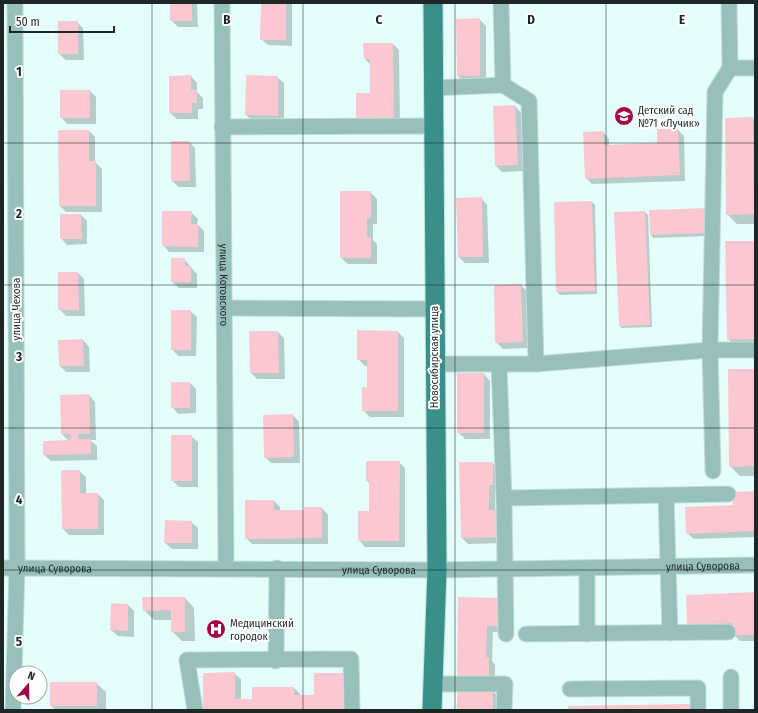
<svg xmlns="http://www.w3.org/2000/svg" width="758" height="713" viewBox="0 0 758 713" font-family="'Fira Sans Condensed',sans-serif">
  <rect width="100%" height="100%" fill="#e4fffb"/>
  <g fill="#0003">
    <path d="M171,3H197L198,27H178L171,20Z"/>
    <path d="M262,3H292V46L268,45L261,39Z"/>
    <path d="M479,19L486,26V82H464L458,76Z"/>
    <path d="M77,22L83,28L84,60H66L59,54Z"/>
    <path d="M393,44L399,50L400,126H363L371,94V65L365,59Z"/>
    <path d="M191,76L197,83V92L203,98V109H198V119H177L170,113Z"/>
    <path d="M277,77L284,83V121H253L246,115Z"/>
    <path d="M90,91L96,97V124H67L61,117Z"/>
    <path d="M515,106L521,113L524,171L502,172L496,166Z"/>
    <path d="M753,118L755,121V224H737L727,214Z"/>
    <path d="M677,129L684,136L685,181L592,184L586,178L603,132L609,139V146L658,144Z"/>
    <path d="M89,131L95,137V162L102,169V212H66L60,206Z"/>
    <path d="M189,142L195,148L196,187H179L172,181Z"/>
    <path d="M370,192L377,199V224H373V240L377,244V264H348L341,258Z"/>
    <path d="M481,198L487,205L489,263H465L459,257Z"/>
    <path d="M592,202L595,205L597,294L560,295L557,292Z"/>
    <path d="M706,209L710,236L653,238L651,235Z"/>
    <path d="M191,212L198,219L197,224L204,231V252H169L163,245Z"/>
    <path d="M645,212L648,215L652,327L622,328L619,325Z"/>
    <path d="M81,215L87,221V244L67,245L61,238Z"/>
    <path d="M755,242V348L737,349L728,339Z"/>
    <path d="M184,259L197,274V288H179L172,282Z"/>
    <path d="M78,273L84,279L85,316H66L59,309Z"/>
    <path d="M521,285L527,292L528,348L503,349L496,342Z"/>
    <path d="M190,311L197,317L196,356H178L172,349Z"/>
    <path d="M278,332L284,338L285,379H257L251,373Z"/>
    <path d="M398,332L404,338V417H370L363,410L368,389V366H365L358,359Z"/>
    <path d="M83,340L89,347L90,372H66L60,366Z"/>
    <path d="M754,370L755,476H740L730,466Z"/>
    <path d="M484,374L490,381V439H465L458,432Z"/>
    <path d="M190,383L196,389V413L178,414L172,407Z"/>
    <path d="M89,395L95,402L96,440H90L97,446V460L51,461L44,455L69,441L62,434Z"/>
    <path d="M293,415L299,422L300,463H271L265,457Z"/>
    <path d="M191,436L198,442V487H179L172,480Z"/>
    <path d="M399,462L405,468V547H365L359,540L370,512V484L367,481Z"/>
    <path d="M492,463L499,469V491H495V511L507,543L468,544L462,538Z"/>
    <path d="M79,471L86,477V494H98L104,500V535H69L63,529Z"/>
    <path d="M755,492V537L694,539L687,533Z"/>
    <path d="M274,501L280,507V511H304L322,508L328,515V544H252L246,538Z"/>
    <path d="M191,522L198,528V549H172L165,543Z"/>
    <path d="M755,593V641H740L734,635L688,625Z"/>
    <path d="M185,598L194,608L195,641H182L172,631V620H154L144,610Z"/>
    <path d="M499,599L505,632H493L492,661L495,665V684L458,677Z"/>
    <path d="M112,604L128,605L134,611V637L118,636L111,630Z"/>
    <path d="M234,673L241,679V700H253L294,688L300,694V696L351,710H204Z"/>
    <path d="M96,683L106,692V710H55L51,706Z"/>
    <path d="M493,691L499,698V710H458Z"/>
  </g>
  <g fill="#fbc8d1">
    <rect x="170" y="3" width="22" height="18"/>
    <path d="M261,3H286V40H260Z"/>
    <path d="M480,18V76H457L456,19Z"/>
    <rect x="58" y="21" width="20" height="33"/>
    <path d="M363,43H393L394,120H356V93H370V59H364Z"/>
    <path d="M191,75V90H197V103H192V113H169V76Z"/>
    <path d="M246,75L278,76V116L245,115Z"/>
    <rect x="60" y="90" width="30" height="28"/>
    <path d="M515,105L518,165L495,166L493,106Z"/>
    <path d="M753,117L754,214L726,215L725,118Z"/>
    <path d="M678,128L680,175L585,179L583,132L603,131L604,145L657,143V129Z"/>
    <path d="M58,130H89V161H96V206H59Z"/>
    <path d="M171,141H189L190,181H171Z"/>
    <path d="M340,191H371V218H367V237H371V258H340Z"/>
    <path d="M482,197L483,257H458L456,198Z"/>
    <path d="M592,201L595,291L556,292L554,202Z"/>
    <path d="M707,208L708,233L650,235L649,210Z"/>
    <path d="M162,211H192L191,224H198V247L162,246Z"/>
    <path d="M645,211L650,325L619,326L614,212Z"/>
    <path d="M60,214H81L82,239H60Z"/>
    <path d="M725,241H755V339L727,340Z"/>
    <path d="M171,258H185V266H191V282H171Z"/>
    <path d="M58,272H78L79,310H58Z"/>
    <path d="M521,284L523,342L495,343L494,285Z"/>
    <rect x="171" y="310" width="20" height="40"/>
    <path d="M357,330L398,331V411H362V387L367,388V360H357Z"/>
    <path d="M249,331H278L279,373H250Z"/>
    <path d="M83,339L84,366H59L58,340Z"/>
    <path d="M728,369H754L755,466L729,467Z"/>
    <rect x="457" y="373" width="27" height="60"/>
    <rect x="171" y="382" width="19" height="26"/>
    <path d="M89,394L90,434H78V439H91V454L43,455V441L70,440V434H61L60,395Z"/>
    <path d="M293,414L294,457L264,458L263,415Z"/>
    <rect x="171" y="435" width="21" height="46"/>
    <path d="M366,461H400L399,541H358V511H369V481H366Z"/>
    <path d="M459,462H493V485H489V510H501V537L461,538Z"/>
    <path d="M61,470H80V493H98V529H62Z"/>
    <path d="M755,491V531L686,534L685,507L733,505L732,492Z"/>
    <path d="M245,500H274V510H304V507H322V538L245,539Z"/>
    <path d="M165,520L192,521V543H164Z"/>
    <path d="M755,592V635H733L732,623L687,625L686,595Z"/>
    <path d="M142,597H185V632H171V610L143,611Z"/>
    <path d="M458,597L499,598V626H487L486,657H489V678H457Z"/>
    <path d="M111,603L128,604V631L110,630Z"/>
    <path d="M235,672V699H252V687H294V695H314V673H345L346,710H203V673Z"/>
    <rect x="50" y="682" width="47" height="24"/>
    <path d="M457,689L493,690V710H457Z"/>
    <path d="M690,704V710H568V706Z"/>
  </g>
  <g fill="none" stroke-linecap="round" stroke-linejoin="round">
    <defs>
      <g id="minor">
        <path id="s1" d="M222,3L226,568"/>
        <path d="M501,3L503,85L529,101L536,364"/>
        <path d="M729,3L730,68H755"/>
        <path d="M433,88L503,85"/>
        <path d="M222,127L433,126"/>
        <path d="M224,308L434,309"/>
        <path d="M434,364H536L710,350H755"/>
        <path d="M499,365L504,498L506,634"/>
        <path d="M713,471L710,350L715,92L730,68"/>
        <path d="M666,495L670,633"/>
        <path d="M504,498L728,494"/>
        <path id="s2" d="M3,568L437,570L755,565"/>
        <path d="M587,568V634"/>
        <path d="M526,634L728,632"/>
        <path d="M276,661L277,568"/>
        <path d="M433,684H505L504,710"/>
        <path d="M570,689L698,688V710"/>
        <path d="M13,710L17,567L15,3"/>
        <path d="M195,710L187,660L351,659L352,710"/>
        <path d="M731,710V677"/>
      </g>
      <path id="major" d="M432,710L437,570L433,3"/>
    </defs>
    <use href="#minor" stroke="#c4dcd9" stroke-width="17"/>
    <use href="#major" stroke="#c4dcd9" stroke-width="21"/>
    <use href="#minor" stroke="#97c0bb" stroke-width="15"/>
    <use href="#major" stroke="#389088" stroke-width="19"/>
  </g>
  <path fill="none" stroke="#1d2725" stroke-width="1" stroke-opacity="0.55" d="M152,3V710M303,3V710M455,3V710M606,3V710M3,143H755M3,285H755M3,428H755M3,570H755"/>
  <defs>
    <symbol id="school-disc" viewBox="-11 -11 22 22"><circle r="9.5" fill="#a10748" stroke="#fff"/><path d="M0-5L7-2L0 1L-7-2ZM-4 1L0 2.5L4 1V4Q0 6-4 4Z" fill="#fff"/></symbol>
    <symbol id="hospital-disc" viewBox="-11 -11 22 22"><circle r="9.5" fill="#a10748" stroke="#fff"/><path d="M-5-5h3v3.5h4V-5h3V5h-3V1.5h-4V5h-3Z" fill="#fff"/></symbol>
  </defs>
  <g fill-rule="evenodd">
    <use href="#school-disc" x="613" y="105" width="22" height="22"/>
    <use href="#hospital-disc" x="205" y="618" width="22" height="22"/>
  </g>
  <g text-anchor="middle" stroke-width="4" stroke-linejoin="round" paint-order="stroke">
    <g font-size="11" fill="#1d2725" stroke="#fff" text-anchor="start">
      <text x="638" y="114">Детский сад<tspan x="638" dy="13">№71 «Лучик»</tspan></text>
      <text x="230" y="627">Медицинский<tspan x="230" dy="13">городок</tspan></text>
    </g>
    <g font-size="11" fill="#1d2725" stroke="#fff">
      <text dy="4" stroke="none"><textPath href="#s1" startOffset="282">улица Котовского</textPath></text>
      <text transform="translate(16 309) rotate(-90)" y="4">улица Чехова</text>
      <text transform="translate(434 357) rotate(-90)" y="4">Новосибирская улица</text>
      <text dy="4" stroke="none"><textPath href="#s2" startOffset="700">улица Суворова</textPath></text>
      <text dy="4" stroke="none"><textPath href="#s2" startOffset="52">улица Суворова</textPath></text>
      <text dy="4" stroke="none"><textPath href="#s2" startOffset="376">улица Суворова</textPath></text>
    </g>
  </g>
  <g font-size="13" text-anchor="middle" font-weight="bold" fill="#1d2725" stroke="#fff" stroke-width="4" stroke-linejoin="round" paint-order="stroke">
    <text x="227" y="24">B</text>
    <text x="379" y="24">C</text>
    <text x="531" y="24">D</text>
    <text x="682" y="24">E</text>
    <text x="19" y="76">1</text>
    <text x="19" y="218">2</text>
    <text x="19" y="361">3</text>
    <text x="19" y="504">4</text>
    <text x="19" y="646">5</text>
  </g>
  <rect width="758" height="713" fill="none" stroke="#1d2725" stroke-width="8"/>
  <g transform="translate(28 685) rotate(20)"><circle r="19" fill="#ffffff" stroke="#a5a9a8"/>
  <path d="M0-3L7 15L0 10L-7 15Z" fill="#a10748"/>
  <text y="-6" font-size="11" font-weight="bold" text-anchor="middle" fill="#1d2725">N</text>
  </g>
  <path d="M10 26v6h104v-6" fill="none" stroke="#1d2725" stroke-width="2"/>
  <text x="16" y="26" font-size="12" fill="#1d2725" stroke="#ffffff" stroke-width="3" paint-order="stroke">50 m</text>
</svg>
